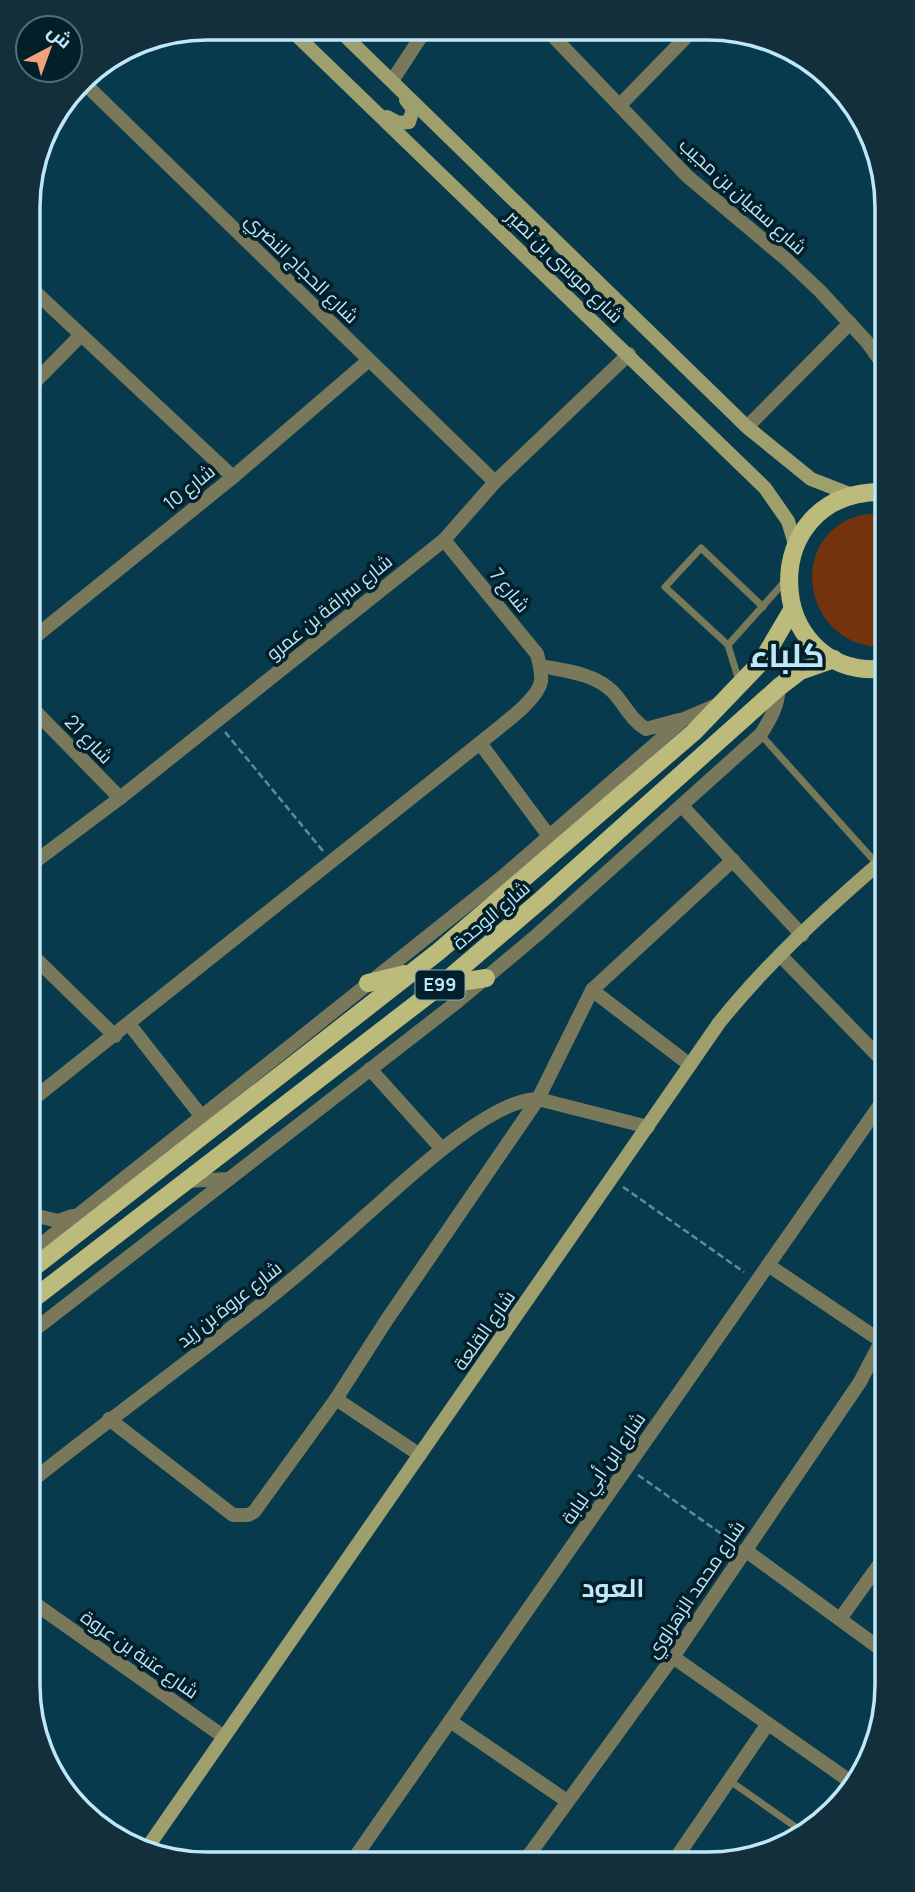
<svg xmlns="http://www.w3.org/2000/svg" width="915" height="1892" viewBox="0 0 915 1892" font-family="Manrope,Cairo,sans-serif">
  <rect width="100%" height="100%" fill="#063a4c"/>
  <path fill="#74330c" d="M879,513H882L883,646C871,648 857,644 847,638C798,609 800,533 858,516C864,514 872,514 879,513Z"/>
  <g fill="none" stroke-linecap="round" stroke-linejoin="round">
    <g stroke="#5e8d9f" stroke-width="2.5" stroke-dasharray="7 3.5" stroke-linecap="butt">
      <path d="M225,732L323,851"/>
      <path d="M623,1187L744,1272"/>
      <path d="M638,1475L733,1542"/>
    </g>
    <g stroke="#79785a" stroke-width="7">
      <path d="M728,645L786,580"/>
      <path d="M739,681L728,645L665,587L701,548L763,607"/>
      <path d="M761,735L878,865"/>
      <path d="M730,1781L800,1830"/>
    </g>
    <g stroke="#79785a" stroke-width="14">
      <path d="M547,30L687,176L787,260L820,291L867,342L882,363"/>
      <path d="M82,81L495,482"/>
      <path d="M392,81L426,29"/>
      <path d="M620,105L692,31"/>
      <path d="M30,287L233,477"/>
      <path d="M30,387L80,336"/>
      <path d="M747,427L850,323"/>
      <path d="M31,640L233,477L369,360"/>
      <path d="M541,666C566,671 594,673 613,692C625,705 631,720 646,729L679,720"/>
      <path d="M31,707L120,798"/>
      <path d="M480,743L549,836"/>
      <path d="M682,806L802,935"/>
      <path d="M32,864L120,798L444,540L495,482L629,354"/>
      <path d="M32,955L115,1036"/>
      <path d="M780,955L884,1062"/>
      <path d="M129,1024L202,1117"/>
      <path d="M690,1065L592,990L733,860"/>
      <path d="M370,1069L442,1149"/>
      <path d="M32,1100L480,743C496,729 538,701 541,681C542,671 539,662 537,654L444,540"/>
      <path d="M186,1181L229,1179L457,1002L537,935L761,734C771,718 778,706 779,687"/>
      <path d="M33,1215L58,1221L73,1216"/>
      <path d="M33,1251L501,878L684,719L717,705"/>
      <path d="M768,1265L881,1341"/>
      <path d="M33,1331L229,1179"/>
      <path d="M336,1399L420,1455"/>
      <path d="M109,1419L233,1515H248L254,1512L336,1399L386,1321L538,1099L592,990"/>
      <path d="M33,1480C112,1417 194,1358 273,1295C307,1268 340,1238 373,1209C409,1177 491,1099 538,1099L648,1127"/>
      <path d="M745,1550L886,1653"/>
      <path d="M34,1603L224,1737"/>
      <path d="M840,1619L886,1555"/>
      <path d="M673,1657L854,1784"/>
      <path d="M450,1721L567,1801"/>
      <path d="M676,1858L767,1725"/>
      <path d="M526,1859L673,1657L860,1382L885,1334"/>
      <path d="M353,1860L884,1099"/>
    </g>
    <g stroke="#9f9e6d" stroke-width="14">
      <path d="M290,29L765,488L788,521L795,544"/>
      <path d="M338,29L747,427L811,479L852,495"/>
      <path d="M387,117L398,123L409,122L413,109L406,100"/>
      <path d="M147,1848L719,1023C767,963 825,910 883,860"/>
    </g>
    <g stroke="#bdbb7b" stroke-width="18">
      <path d="M882,492C754,491 762,678 883,669"/>
      <path d="M368,983L405,974"/>
      <path d="M441,985L486,978"/>
      <path d="M33,1268L438,952L694,732L762,661L792,610"/>
      <path d="M33,1299L441,985L542,899L779,687L800,671L834,659"/>
    </g>
  </g>
  <g text-anchor="middle" stroke-width="7" stroke-linejoin="round" paint-order="stroke">
    <rect fill="#031f2a" stroke="#86abbb" stroke-width="2" x="415.5" y="970.5" width="49" height="29" rx="5"/>
    <g font-size="18" font-weight="bold" fill="#bee7f9">
      <text x="440" y="991">E99</text>
    </g>
    <g font-size="19" fill="#bee7f9" stroke="#031f2a">
      <text transform="translate(743 196) rotate(42)" y="7">شارع سفيان بن مجيب</text>
      <text transform="translate(565 266) rotate(44)" y="7">شارع موسى بن نصير</text>
      <text transform="translate(302 268) rotate(44)" y="7">شارع الحجاج النضري</text>
      <text transform="translate(189 487) rotate(-39)" y="7">شارع 10</text>
      <text transform="translate(510 590) rotate(51)" y="7">شارع 7</text>
      <text transform="translate(329 607) rotate(-39)" y="7">شارع سراقة بن عمرو</text>
      <text transform="translate(89 739) rotate(46)" y="7">شارع 21</text>
      <text transform="translate(491 915) rotate(-40)" y="7">شارع الوحدة</text>
      <text transform="translate(229 1304) rotate(-38)" y="7">شارع عروة بن زيد</text>
      <text transform="translate(484 1330) rotate(-55)" y="7">شارع القلعة</text>
      <text transform="translate(603 1468) rotate(-55)" y="7">شارع ابن أبي لبابة</text>
      <text transform="translate(695 1589) rotate(-56)" y="7">شارع محمد الزهراوي</text>
      <text transform="translate(140 1654) rotate(35)" y="7">شارع عتبة بن عروة</text>
    </g>
    <g font-size="26" font-weight="bold" fill="#bee7f9" stroke="#031f2a">
      <text x="613" y="1597">العود</text>
    </g>
    <g font-size="33" font-weight="bold" fill="#bee7f9" stroke="#031f2a">
      <text x="787" y="667">كلباء</text>
    </g>
  </g>
  <path d="M0 0H915V1892H0ZM207 40H708A167 167 0 0 1 875 207V1685A167 167 0 0 1 708 1852H207A167 167 0 0 1 40 1685V207A167 167 0 0 1 207 40Z" fill="#122f3b" fill-rule="evenodd"/>
  <path fill="none" stroke="#bee7f9" stroke-width="3.5" d="M207 40H708A167 167 0 0 1 875 207V1685A167 167 0 0 1 708 1852H207A167 167 0 0 1 40 1685V207A167 167 0 0 1 207 40Z"/>
  <g transform="translate(49 49) rotate(41)"><circle r="33" fill="#031f2a" stroke="#4e6f7d" stroke-width="2"/>
  <path d="M0-5L12 26L0 18L-12 26Z" fill="#f1a27b"/>
  <text y="-10" font-size="19" font-weight="bold" text-anchor="middle" fill="#bee7f9">ش</text>
  </g>
</svg>
